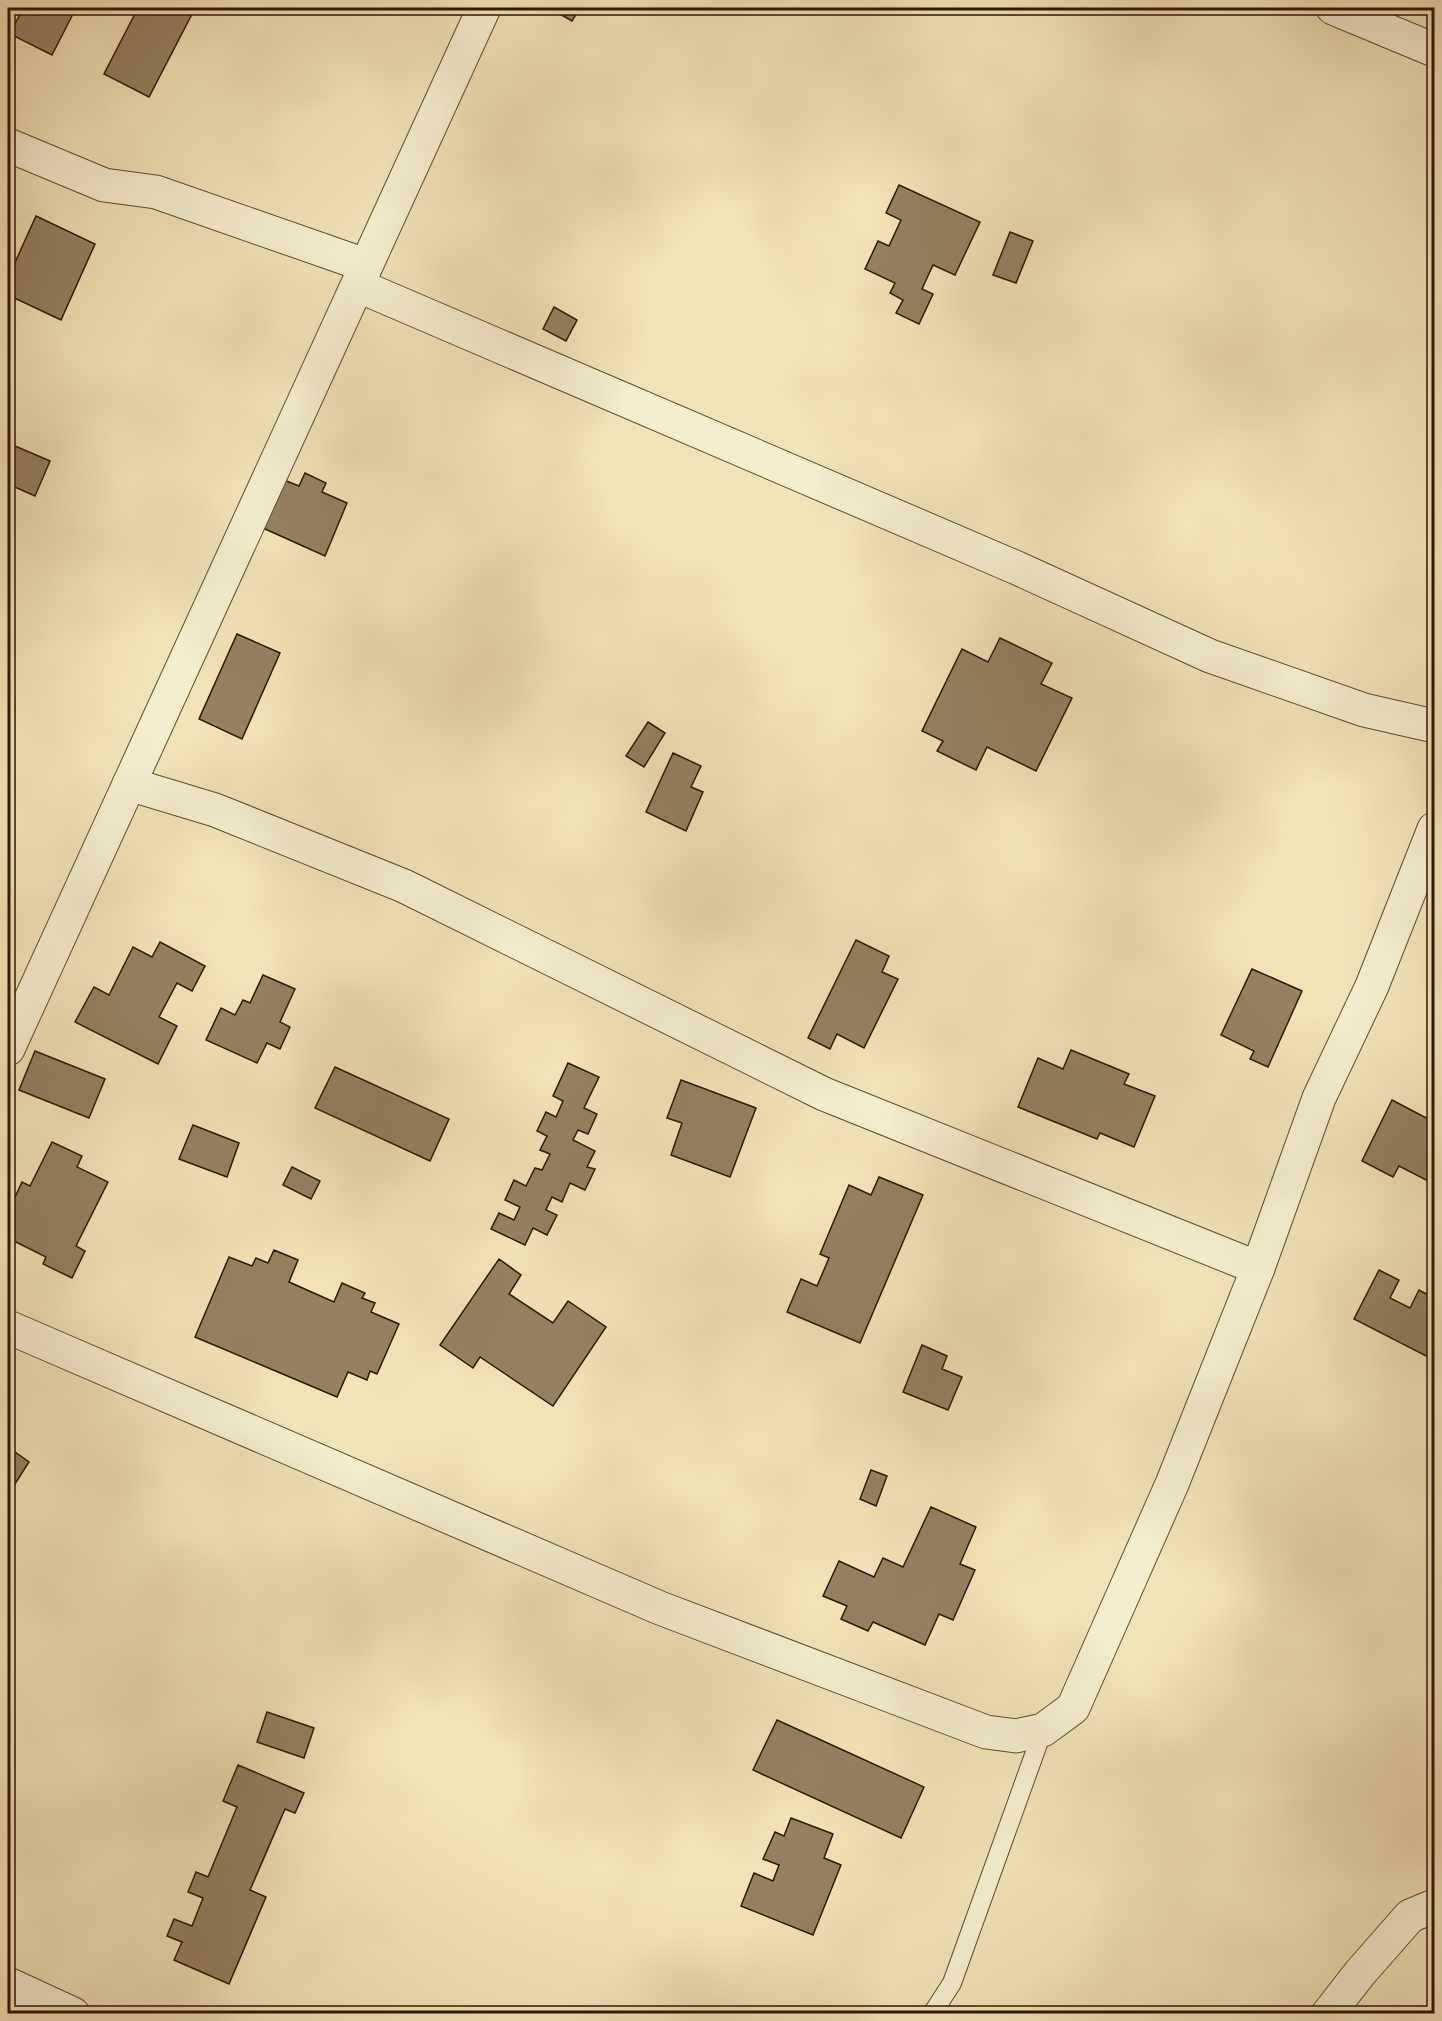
<svg xmlns="http://www.w3.org/2000/svg" width="1442" height="2021" viewBox="0 0 1442 2021" font-family="'Old Standard TT',serif">
  <rect width="100%" height="100%" fill="#f0e3b6"/>
  <filter id="stains"><feTurbulence type="fractalNoise" baseFrequency=".00333" numOctaves="4"/><feColorMatrix values="0 0 0 0 .2 0 0 0 0 .09 0 0 0 0 .02 0 0 0 .5 -.17"/></filter>
  <radialGradient id="worn" r=".72"><stop offset=".6" stop-color="#630" stop-opacity="0"/><stop offset="1" stop-color="#630" stop-opacity=".3"/></radialGradient>
  <g fill="#938161" stroke="#2e1705" stroke-width="1.5">
    <path d="M23,8H76L52,55L10,34Z"/>
    <path d="M138,8H179L192,14L149,97L104,74Z"/>
    <path d="M549,8H580L572,21Z"/>
    <path d="M899,185L980,222L955,275L933,265L922,289L933,294L919,324L896,313L903,300L890,293L895,283L865,269L878,241L889,246L901,220L886,213Z"/>
    <path d="M36,216L95,244L61,320L8,295V278Z"/>
    <path d="M1010,232L1033,241L1016,283L993,275Z"/>
    <path d="M554,307L577,320L566,341L543,329Z"/>
    <path d="M8,443L50,461L35,496L8,484Z"/>
    <path d="M305,473L326,483L322,492L347,503L325,556L263,528L284,480L299,486Z"/>
    <path d="M237,634L280,653L242,739L199,719Z"/>
    <path d="M1000,638L1052,663L1041,684L1072,698L1036,771L987,747L976,770L937,751L943,741L922,731L962,649L988,662Z"/>
    <path d="M648,722L665,733L644,767L626,756Z"/>
    <path d="M673,753L701,766L691,787L703,792L686,831L646,812Z"/>
    <path d="M856,940L889,956L882,972L898,979L864,1048L837,1034L830,1049L808,1038Z"/>
    <path d="M160,942L205,966L192,991L177,983L159,1017L177,1026L158,1064L75,1022L94,987L109,995L133,947L152,957Z"/>
    <path d="M1252,969L1302,991L1268,1067L1250,1059L1254,1051L1221,1035Z"/>
    <path d="M263,975L295,989L280,1022L290,1027L280,1049L267,1043L257,1063L206,1040L221,1008L235,1015L243,1000L250,1003Z"/>
    <path d="M1071,1050L1129,1074L1124,1084L1155,1096L1134,1147L1100,1133L1097,1139L1018,1107L1038,1058L1063,1069Z"/>
    <path d="M35,1051L105,1079L89,1118L19,1090Z"/>
    <path d="M568,1063L599,1077L584,1108L597,1114L588,1134L578,1130L573,1140L595,1151L587,1167L595,1169L585,1190L570,1183L562,1202L552,1197L546,1210L557,1215L547,1235L533,1228L525,1245L491,1229L499,1213L514,1220L520,1207L505,1200L514,1180L526,1186L535,1168L542,1170L550,1154L540,1150L547,1136L537,1131L546,1112L556,1117L563,1101L553,1096Z"/>
    <path d="M335,1067L449,1119L430,1161L315,1108Z"/>
    <path d="M681,1080L756,1108L730,1177L671,1155L682,1123L667,1118Z"/>
    <path d="M1392,1100L1434,1122V1184L1399,1166L1393,1177L1362,1161Z"/>
    <path d="M193,1125L239,1143L227,1177L179,1159Z"/>
    <path d="M52,1142L82,1156L77,1167L108,1182L76,1246L85,1251L72,1278L43,1264L46,1257L8,1238L14,1220L8,1217V1198L9,1194L15,1197L22,1182L30,1186Z"/>
    <path d="M292,1167L320,1181L311,1199L283,1185Z"/>
    <path d="M879,1177L923,1195L860,1343L787,1312L801,1279L817,1286L829,1258L820,1254L849,1185L871,1195Z"/>
    <path d="M274,1250L298,1260L289,1282L334,1302L342,1283L365,1293L362,1298L375,1303L371,1312L399,1324L377,1374L370,1371L367,1380L348,1372L337,1397L195,1337L229,1257L252,1266L256,1258L268,1263Z"/>
    <path d="M499,1259L521,1275L509,1294L553,1323L568,1301L606,1327L553,1406L480,1357L473,1368L440,1345Z"/>
    <path d="M1379,1270L1399,1280L1390,1298L1410,1308L1419,1290L1434,1298V1360L1354,1319Z"/>
    <path d="M922,1345L947,1356L942,1369L962,1377L948,1410L903,1392Z"/>
    <path d="M8,1447L29,1462L8,1495Z"/>
    <path d="M871,1470L887,1476L876,1506L860,1499Z"/>
    <path d="M931,1507L976,1527L960,1564L975,1570L953,1620L939,1614L925,1645L873,1622L868,1631L841,1619L847,1606L823,1596L839,1561L874,1577L883,1558L903,1567Z"/>
    <path d="M267,1712L314,1728L304,1758L257,1742Z"/>
    <path d="M777,1720L924,1787L901,1838L753,1770Z"/>
    <path d="M238,1765L304,1793L295,1813L285,1809L250,1890L266,1897L229,1984L174,1960L182,1942L167,1936L174,1919L192,1926L203,1898L188,1892L196,1872L208,1877L237,1807L223,1801Z"/>
    <path d="M791,1818L833,1834L824,1858L841,1865L813,1935L741,1906L754,1873L773,1881L779,1865L763,1859L775,1832L784,1836Z"/>
  </g>
  <g fill="none" stroke-linecap="round" stroke-linejoin="round">
    <defs>
      <path id="lane" d="M932,2014L952,1983L1043,1730"/>
      <g id="street">
        <path d="M1333,8L1434,50"/>
        <path d="M8,145L104,185L156,192L365,265"/>
        <path d="M359,286L1017,568L1210,656L1364,710L1434,726"/>
        <path d="M129,784L215,810L404,886L824,1094L1258,1268"/>
        <path d="M8,1049L484,8"/>
        <path d="M8,1327L660,1608L986,1732L1016,1736L1043,1730L1073,1708L1172,1484L1258,1268L1319,1098L1372,986L1434,829"/>
        <path d="M8,1984L73,2014"/>
        <path d="M1328,2014L1360,1973L1410,1916L1434,1906"/>
      </g>
    </defs>
    <use href="#lane" stroke="#5e4a31" stroke-width="20"/>
    <use href="#street" stroke="#5e4a31" stroke-width="35"/>
    <use href="#lane" stroke="#f5edd0" stroke-width="18"/>
    <use href="#street" stroke="#f5edd0" stroke-width="33"/>
  </g>
  <rect width="1442" height="2021" fill="none" stroke="#f0e3b6" stroke-width="30"/>
  <rect x="9" y="9" width="1424" height="2003" fill="none" stroke="#2e1705" stroke-width="3"/>
  <rect x="15" y="15" width="1412" height="1991" fill="none" stroke="#2e1705" stroke-width="1.5"/>
  <rect width="100%" height="100%" filter="url(#stains)"/>
  <rect width="100%" height="100%" fill="url(#worn)"/>
</svg>
